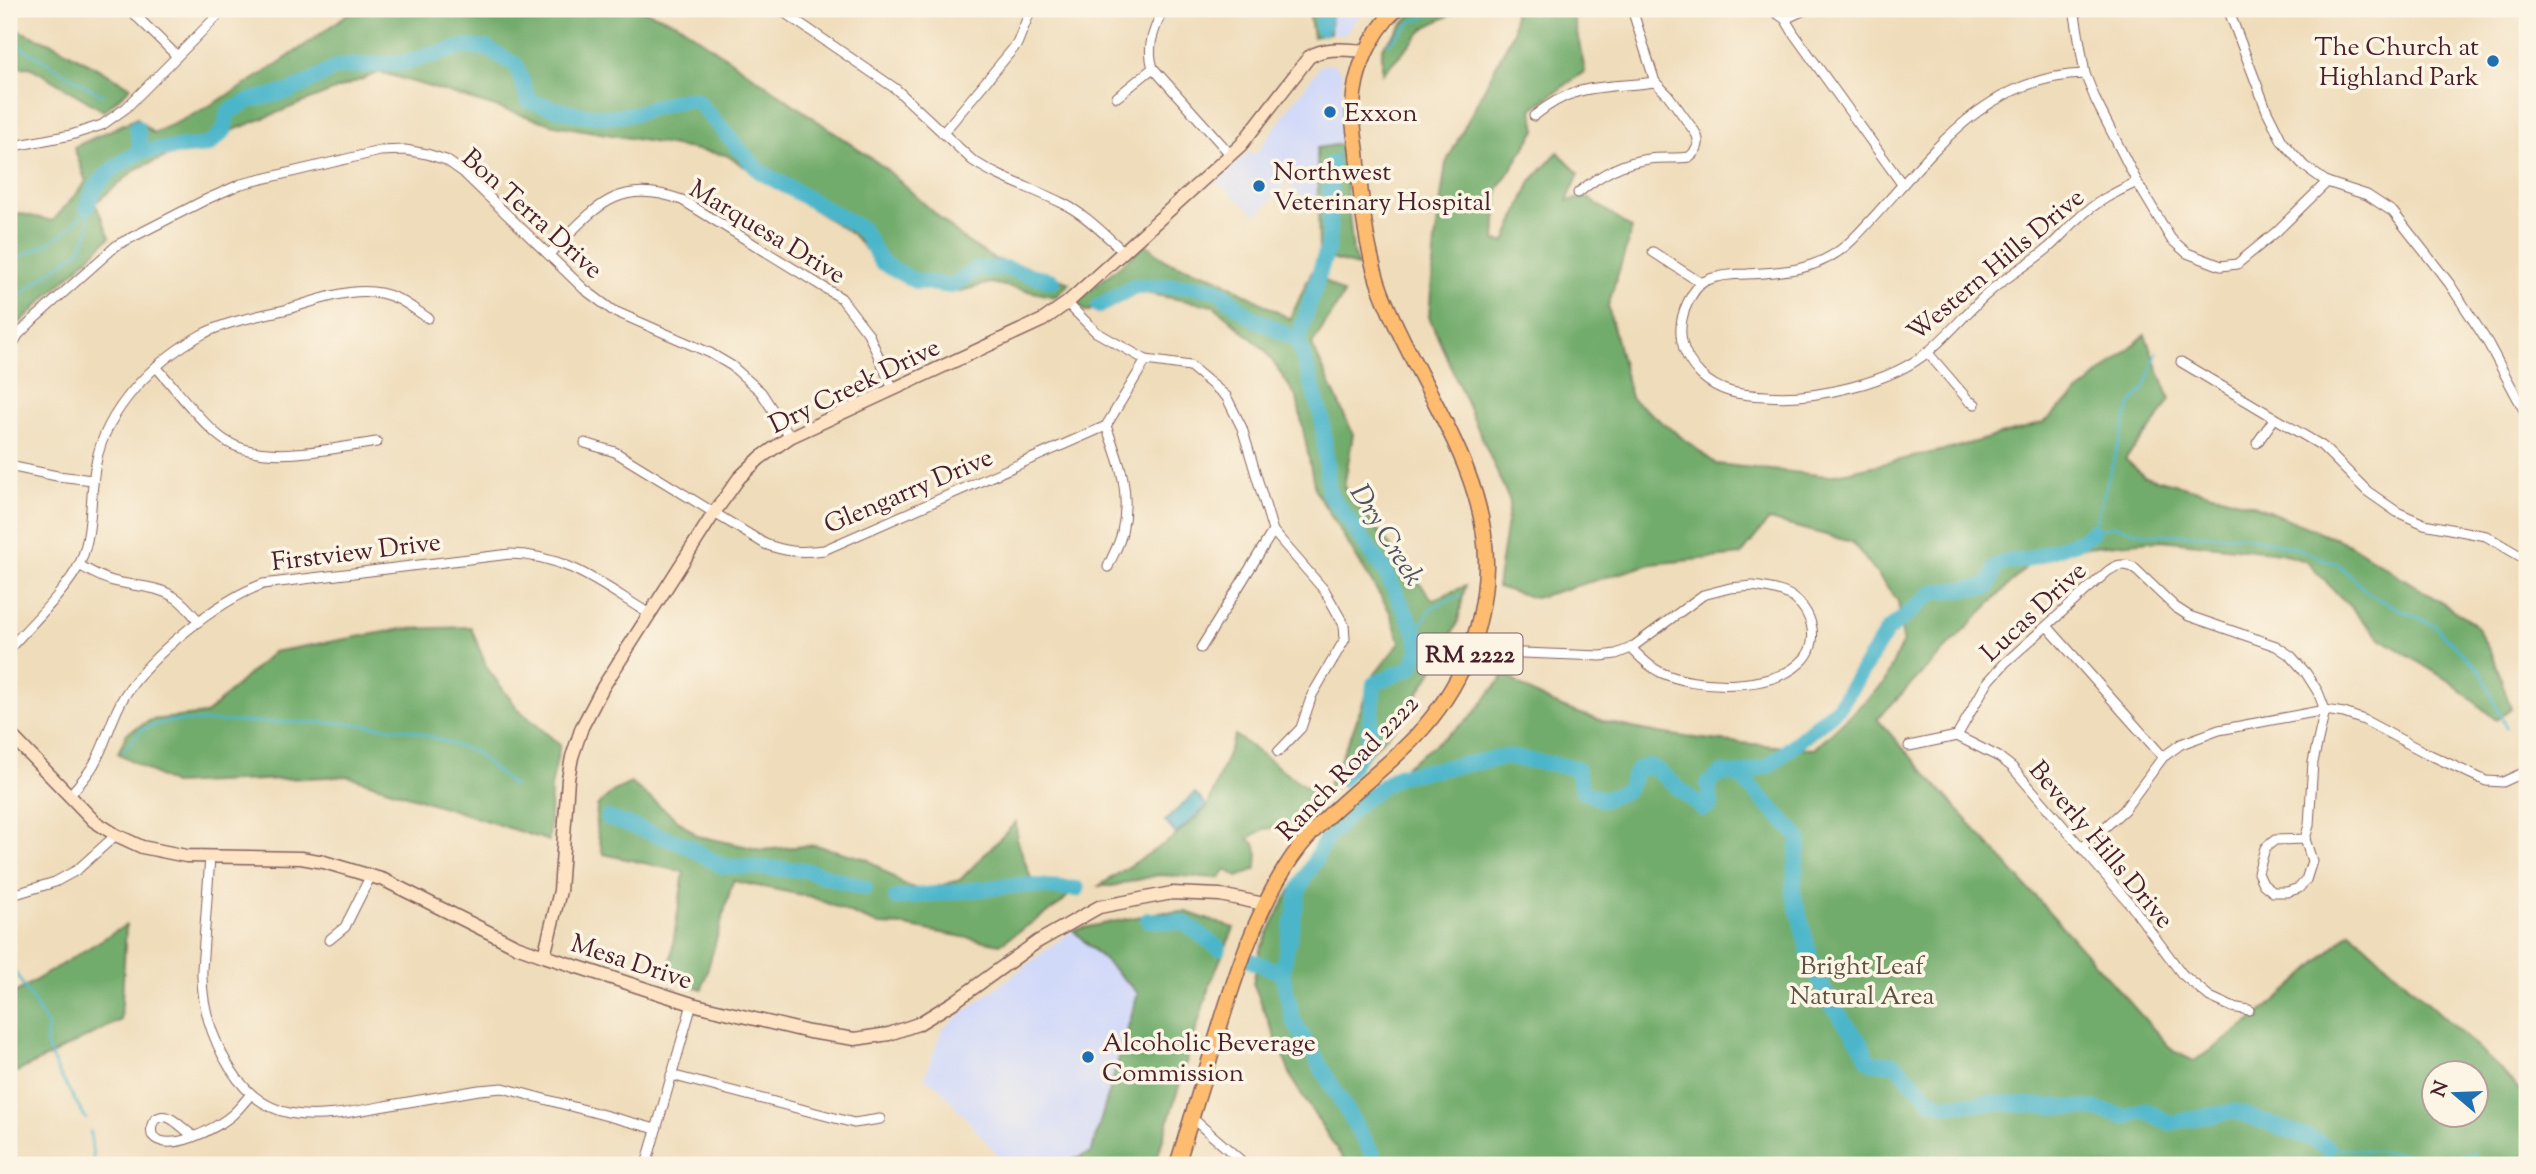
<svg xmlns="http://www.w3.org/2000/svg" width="2536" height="1174" viewBox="0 0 2536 1174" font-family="'Sorts Mill Goudy',serif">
  <rect width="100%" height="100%" fill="#fcf5e5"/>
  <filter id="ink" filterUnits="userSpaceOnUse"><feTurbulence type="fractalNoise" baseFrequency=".0143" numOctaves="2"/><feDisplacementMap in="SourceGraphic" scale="14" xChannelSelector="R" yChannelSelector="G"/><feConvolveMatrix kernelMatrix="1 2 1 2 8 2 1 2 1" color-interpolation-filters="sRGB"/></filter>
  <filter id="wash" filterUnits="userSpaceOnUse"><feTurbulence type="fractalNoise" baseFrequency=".00686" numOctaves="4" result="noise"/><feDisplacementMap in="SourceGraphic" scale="28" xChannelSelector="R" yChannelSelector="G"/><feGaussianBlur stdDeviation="1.57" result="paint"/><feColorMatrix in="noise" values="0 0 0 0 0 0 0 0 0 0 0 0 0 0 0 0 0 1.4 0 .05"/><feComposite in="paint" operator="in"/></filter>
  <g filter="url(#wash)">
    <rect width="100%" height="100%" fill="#efdcba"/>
    <g fill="#d1d9f9">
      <path d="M1331,9H1365L1344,35L1330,33Z"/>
      <path d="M1334,64L1342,73V144L1317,148L1318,210L1286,183L1257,215L1216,181L1249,152L1254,156L1321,65Z"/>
      <path d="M1073,930L1139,993L1091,1154L1058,1165H1006L937,1085L924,1079L942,1029Z"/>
    </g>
    <g fill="#72ac6c" stroke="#5e664c" stroke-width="2" fill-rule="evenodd">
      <path d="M354,9H640L677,23L885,168L963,239L994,259L1025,266L1070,283L1055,297L991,283L956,292L916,288L880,266L852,234L726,155L555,125L380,72L138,168L95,203L110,237L9,333V211L53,221L86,182L74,147L137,118L153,133C222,105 295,54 354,9Z"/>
      <path d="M1309,9H1331L1330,33L1313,37Z"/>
      <path d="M1416,9H1462L1426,27L1382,74V48Z"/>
      <path d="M1514,9H1572L1585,71L1532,109L1536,130L1498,189L1495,241L1505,242L1531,181L1558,152L1579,174L1567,201L1587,197L1632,229L1608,306L1631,398L1716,464L1828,476L1953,448L2043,423L2145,335L2170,399L2157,421L2125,459L2144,476L2251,504L2349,544L2475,624L2495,661L2511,709L2496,720L2452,683L2380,638L2307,562L2281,553L2161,540L2042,551L1877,719L2173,1051L2194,1061C2251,1026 2303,978 2350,931L2499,1068L2527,1098V1165H1347L1294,1083L1253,983L1260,950L1279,911L1306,864L1345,817L1406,766L1470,718L1505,674C1515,681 1525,689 1536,695C1615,737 1726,742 1814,749L1884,683L1903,641L1898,601L1852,542L1769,520L1741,555L1651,564L1535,598L1497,587L1510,502L1429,317L1435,241L1446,163L1513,33ZM2434,1072H2476V1114H2434Z"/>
      <path d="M9,14L14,29L53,44L131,87L104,111L30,67L9,68Z"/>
      <path d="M1342,144L1353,253L1358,266L1319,256L1317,148Z"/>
      <path d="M1146,244L1166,261L1215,277L1290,319L1312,271L1344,294L1312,345L1353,434L1344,487L1433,600L1465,586L1458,621L1442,655L1399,724L1322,799L1289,826L1264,829L1248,839L1255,844L1258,854L1256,869L1238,877L1226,870L1220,878L1158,875L1112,886H1099L1173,838L1207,808L1235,735L1322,799L1352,733L1372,678L1400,642L1390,612L1315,490L1297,398L1265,350L1214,306L1134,291L1086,312L1076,302Z"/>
      <path d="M471,627L487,668L518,709L560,745L551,787L549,841L348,776L173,784L118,753L127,733L151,720L206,714L273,652L402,629Z"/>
      <path d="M631,783L698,836L762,850L815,845L867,859L903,884L922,891L960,880L1016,822L1017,839L1031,879L1071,893L1060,904L1000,944L905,926L879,925L812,897L733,881L702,989L668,978L684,872L603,854L596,827L597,806L612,792Z"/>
      <path d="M1161,912H1186L1234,928L1211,981L1155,1165H1058L1091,1153L1138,993L1073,930Z"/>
      <path d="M126,925L121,1020L9,1076V994L18,991Z"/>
    </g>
    <path fill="#4cb6ca" stroke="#4b6a7a" stroke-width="2" d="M1195,793L1207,806L1176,834L1165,821Z"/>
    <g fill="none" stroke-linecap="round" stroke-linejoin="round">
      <g stroke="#4cb6ca" stroke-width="2.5">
        <path d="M9,44L19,46L103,96"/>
        <path d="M1388,44L1412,22L1446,9"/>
        <path d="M1331,164L1337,152"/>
        <path d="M9,258C19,259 26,254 35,250C58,239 73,229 87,207"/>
        <path d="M9,303L80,250L89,230L87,207"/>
        <path d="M2093,531L2113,526L2147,534L2244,536L2296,548L2339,565L2372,596L2434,625L2482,673L2506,728"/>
        <path d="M2093,531L2130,406L2145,388L2157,352"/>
        <path d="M1416,633L1432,607L1460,596"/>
        <path d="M124,751L143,729L168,721L345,723L411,730L475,752L514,787"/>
        <path d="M12,967L48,1026L46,1044L57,1070L86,1119"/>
        <path d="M90,1131L94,1165"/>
        <path d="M2328,1148L2397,1153L2430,1159L2476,1153"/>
      </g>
      <g stroke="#4cb6ca" stroke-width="16">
        <path d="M1322,28L1324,9"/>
        <path d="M137,127L141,151L209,145L224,131L228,112L251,100L291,91L337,67L403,63L463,47L486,48L516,65L529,101C562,111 597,122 632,114C654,109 674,98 696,100L759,171L862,229L881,262L915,281L952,286L976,269L1004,268L1053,281"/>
        <path d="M1331,164L1329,243L1298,340L1322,418L1329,493L1385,571L1416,633L1419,650L1412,667L1374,684L1368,743L1342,779"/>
        <path d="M87,207C95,179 117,165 141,151"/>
        <path d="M1099,306L1135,286H1192L1217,290L1251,317L1298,340"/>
        <path d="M1739,775L1799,837L1793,892L1811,960L1830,1003L1861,1044L1868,1059L1873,1063L1895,1064L1930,1100L1944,1105L1990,1103L2096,1109L2125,1117L2144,1110L2170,1123L2234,1111L2310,1138L2328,1148"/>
        <path d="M608,818L686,845L722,866L805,870L865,888"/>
        <path d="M896,898L1020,885L1077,889"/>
        <path d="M1148,920L1184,923L1219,948"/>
        <path d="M1252,961L1282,973"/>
        <path d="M1379,1165L1293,1020L1282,973L1299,890L1325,841L1359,803L1398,776L1507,757L1576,768L1583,791L1603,800L1626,791L1638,769L1649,766L1657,770L1703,809L1711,804L1708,784L1722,773L1739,775L1770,765L1839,707L1887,631L1934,592L1988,587L1996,567L2005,562L2026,560L2082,540L2093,531"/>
      </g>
    </g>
  </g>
  <g filter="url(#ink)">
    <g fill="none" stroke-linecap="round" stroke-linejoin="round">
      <defs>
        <g id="street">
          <path d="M129,9L177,56"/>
          <path d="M779,9L896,89L972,160C1000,179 1032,188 1062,203C1085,214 1103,233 1123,251"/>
          <path d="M1163,9C1154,30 1146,46 1153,68L1231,155"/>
          <path d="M1770,9L1785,19L1794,34L1902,184"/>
          <path d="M2074,9L2085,74L2096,101L2137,182L2171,239L2187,253L2221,266L2237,264L2276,232L2327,182"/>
          <path d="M2228,9L2267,111L2282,141L2304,166L2327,182L2367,195L2393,212L2449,283L2488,343L2527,416"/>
          <path d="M1785,19L1805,10L1817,9"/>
          <path d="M2085,74C1975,76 1921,171 1852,240C1822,270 1786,272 1747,274C1733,274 1718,275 1705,281C1697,285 1692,294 1688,302C1675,328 1680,354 1701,375C1720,393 1741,395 1766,396C1815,400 1891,383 1929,351C1950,333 1967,312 1987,294C2005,277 2028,265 2047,249C2058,240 2067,228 2078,219C2095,202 2116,192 2137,182"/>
          <path d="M1117,97L1153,68"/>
          <path d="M1534,116C1577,81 1604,89 1655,82"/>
          <path d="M943,133L1017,44L1031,9"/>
          <path d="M9,147L71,135L102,125L126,108L224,9"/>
          <path d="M1578,193C1598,176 1623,162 1649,159C1663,157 1676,159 1689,157C1698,150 1701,142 1695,132L1668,95L1655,82L1632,9"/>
          <path d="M1653,252L1701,283"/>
          <path d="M549,254C594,210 615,176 682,200L841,298L868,333L893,389"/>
          <path d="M1067,303L1096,332L1146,360L1190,366L1226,396L1242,428L1273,531L1325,591L1344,625L1345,639L1312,695L1301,728L1278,752"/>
          <path d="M9,352L18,335L34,319L117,245L205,200L241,184L380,151L405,150L427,154L446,160L463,172L584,289L612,310L710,353L732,366L761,392L790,437"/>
          <path d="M1927,352L1969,401L1975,404"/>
          <path d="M2181,362L2322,446L2367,491L2397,512L2424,524L2486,536L2527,560"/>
          <path d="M157,368C177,390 196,417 219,436C257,468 332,448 377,442"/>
          <path d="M1106,426C1120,463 1131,491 1122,532C1120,544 1112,556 1108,567"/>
          <path d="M585,443L615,452L765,544C786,552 802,553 824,550L1106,426L1146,360"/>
          <path d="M2257,443L2274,419"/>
          <path d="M9,466L57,476L93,480"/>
          <path d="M79,565C90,571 101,578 113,581C136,587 156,585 176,598C185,604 192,614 199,621"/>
          <path d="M1753,586C1765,588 1778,589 1789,595C1813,609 1822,644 1800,663C1770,691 1695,689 1660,672C1648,666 1640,657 1631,648L1703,595L1730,588Z"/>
          <path d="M2047,626L2163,757"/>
          <path d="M1201,648L1273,531"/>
          <path d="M9,649C30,625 67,590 80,563C94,531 89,496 96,463C106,409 154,361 201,335C226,321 260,316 288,309C322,299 361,282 396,298C407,303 417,311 428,318"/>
          <path d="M1472,651L1601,656L1616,654L1631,648"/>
          <path d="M1957,736L1987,683L2005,663L2108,571C2117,565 2122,563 2133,567L2175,607L2189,616L2276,646L2291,656L2306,673L2318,692L2325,710L2313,762L2309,825L2305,839L2312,861L2306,880L2299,888L2287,892H2273L2263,884L2258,873L2265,848L2275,840L2305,839"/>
          <path d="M1909,746L1957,736L1999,757L2012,767L2131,905L2182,974L2210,997L2232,1007L2249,1010"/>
          <path d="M71,794C78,785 88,775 94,764C107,742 111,717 125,695C153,653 216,602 263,584L510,554C567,555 602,585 648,613"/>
          <path d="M2082,848L2124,810L2163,757L2181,744L2219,730L2325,710L2344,713L2364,720L2424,752L2486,781L2503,782L2527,771"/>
          <path d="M210,857L202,969C201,999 209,1029 223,1056C262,1130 315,1119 385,1106C416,1101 448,1095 479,1090L503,1088L656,1129"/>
          <path d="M9,896L55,882L77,870L116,835"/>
          <path d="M329,940L345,927L371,875"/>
          <path d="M671,1075L854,1123L880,1119"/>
          <path d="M1192,1118L1246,1165"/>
          <path d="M194,1136C183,1131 169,1109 156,1119C151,1123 151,1128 152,1135C168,1155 217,1128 232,1115C239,1109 245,1101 251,1094"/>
          <path d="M646,1165L692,1004"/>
        </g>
        <g id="secondary">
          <path d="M9,733L94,821L116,835L142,847L186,856L301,858L324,862L384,880L516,946L544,956L692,1004L809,1032L855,1039L889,1034L918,1024L954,1002L1037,942L1099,907L1172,893L1220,895L1264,904"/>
          <path d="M544,956L560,891L568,779L572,757L582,727L603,687L714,513L739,478L760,458L790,437L1043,320L1067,303L1241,145L1309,57C1326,46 1347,50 1366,51"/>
        </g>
        <path id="primary" d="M1177,1165C1191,1120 1205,1075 1219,1029C1236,974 1254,918 1285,868C1318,814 1374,781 1416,736C1461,688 1484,632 1486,567C1488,468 1415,381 1381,291C1365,246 1361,200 1357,152C1355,137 1352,122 1353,107C1354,70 1371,34 1396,9"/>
      </defs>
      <use href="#street" stroke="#84615d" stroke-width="11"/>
      <use href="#secondary" stroke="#84615d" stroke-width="15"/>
      <use href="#primary" stroke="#84615d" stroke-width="17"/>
      <use href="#street" stroke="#fff" stroke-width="9"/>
      <use href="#secondary" stroke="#fee4c5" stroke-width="12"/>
      <use href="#primary" stroke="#fdbc6f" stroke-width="14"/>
    </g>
  </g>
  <g fill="#1f6fb2" stroke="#fcf5e5" stroke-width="2.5">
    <circle cx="2493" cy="61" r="7"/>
    <circle cx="1330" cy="112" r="7"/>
    <circle cx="1259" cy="186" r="7"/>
    <circle cx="1088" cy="1057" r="7"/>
  </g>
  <g text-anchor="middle" stroke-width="7" stroke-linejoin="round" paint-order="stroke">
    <rect fill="#fcf5e5" stroke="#7f5f63" stroke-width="2" x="1417.5" y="633.5" width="105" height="41" rx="5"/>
    <g font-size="24" font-weight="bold" fill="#4a1f2b">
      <text x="1470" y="662">RM 2222</text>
    </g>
    <g font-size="26" fill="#4a1f2b" stroke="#fcf5e5" text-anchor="start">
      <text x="2479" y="55" text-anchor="end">The Church at<tspan x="2479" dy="30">Highland Park</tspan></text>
      <text x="1344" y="121">Exxon</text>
      <text x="1273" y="180">Northwest<tspan x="1273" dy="30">Veterinary Hospital</tspan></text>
      <text x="1102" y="1051">Alcoholic Beverage<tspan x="1102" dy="30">Commission</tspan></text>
    </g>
    <g font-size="26" fill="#4a1f2b" stroke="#fcf5e5">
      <text transform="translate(533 213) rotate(42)" y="9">Bon Terra Drive</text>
      <text transform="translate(768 231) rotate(31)" y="9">Marquesa Drive</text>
      <text transform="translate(1995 264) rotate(-40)" y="9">Western Hills Drive</text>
      <text transform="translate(854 385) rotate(-26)" y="9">Dry Creek Drive</text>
      <text transform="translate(908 490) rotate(-23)" y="9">Glengarry Drive</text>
      <text transform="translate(356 551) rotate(-7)" y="9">Firstview Drive</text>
      <text transform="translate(2033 611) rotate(-43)" y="9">Lucas Drive</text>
      <text transform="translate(1347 767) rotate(-46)" y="9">Ranch Road 2222</text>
      <text transform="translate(2102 844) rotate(50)" y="9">Beverly Hills Drive</text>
      <text transform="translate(632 961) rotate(18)" y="9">Mesa Drive</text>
    </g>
    <g font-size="26" fill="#5e5243" stroke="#fcf5e5">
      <text x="1862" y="974">Bright Leaf<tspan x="1862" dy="30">Natural Area</tspan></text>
    </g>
    <g font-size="28" font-style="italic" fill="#4b5463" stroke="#fcf5e5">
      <text transform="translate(1388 534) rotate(58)" y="10">Dry Creek</text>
    </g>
  </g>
  <rect width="2536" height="1174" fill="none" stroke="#fcf5e5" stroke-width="35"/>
  <g transform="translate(2455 1094) rotate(289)"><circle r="33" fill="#fcf5e5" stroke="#b59f9b" stroke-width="2"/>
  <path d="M0-5L12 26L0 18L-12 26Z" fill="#1f6fb2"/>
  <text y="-10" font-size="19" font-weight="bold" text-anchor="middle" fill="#4a1f2b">N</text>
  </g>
</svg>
